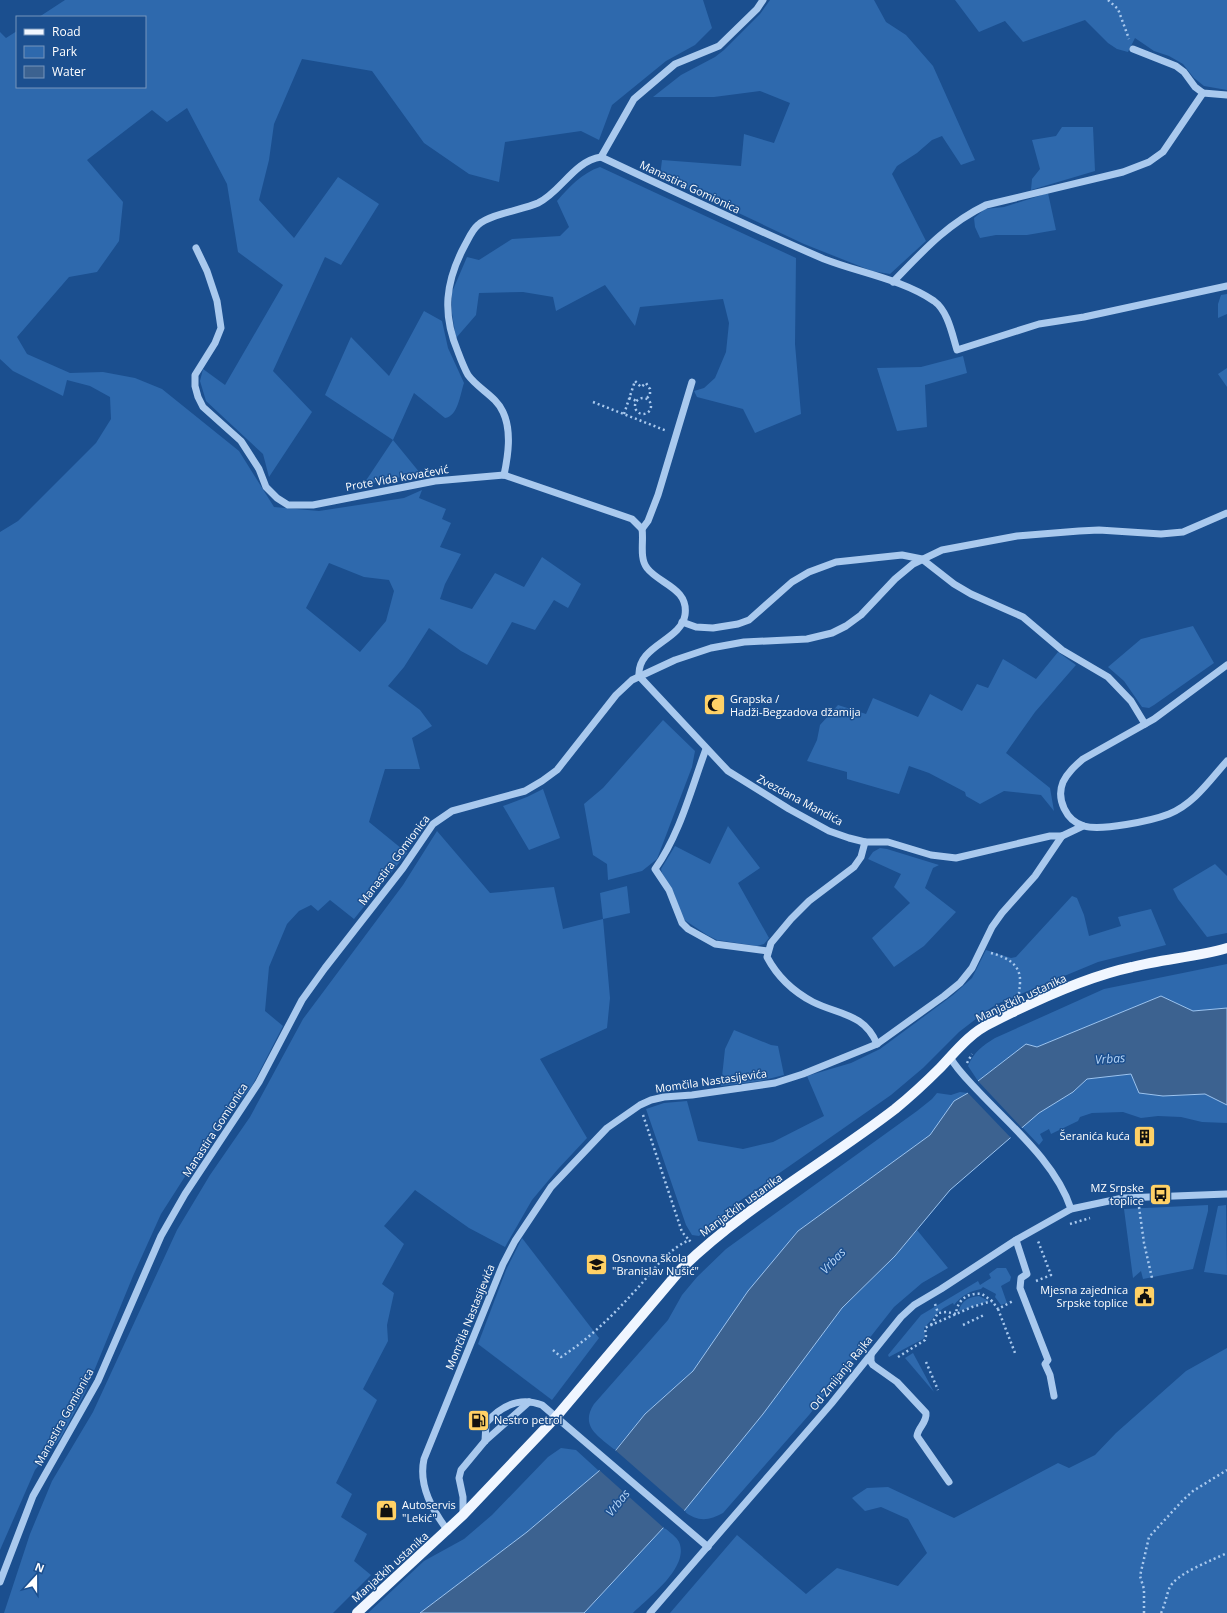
<svg xmlns="http://www.w3.org/2000/svg" width="1227" height="1613" viewBox="0 0 1227 1613" font-family="'Open Sans',sans-serif">
  <rect width="100%" height="100%" fill="#1b4f8f"/>
  <g fill="#2e69ad" fill-rule="evenodd">
    <path d="M65,0H703L712,28L695,45L666,61L612,105L599,140L581,131L505,142L499,182L469,174L424,143L372,71L302,59L274,124L269,160L259,200L294,238L338,177L379,204L341,265L325,257L273,371L312,412L269,477L263,454L206,401L200,381L203,369L225,385L283,285L238,252L227,184L187,108L167,122L152,110L87,160L123,202L119,241L97,272L69,277L17,337L27,354L70,373L103,372L135,378L162,389L239,451L274,507L319,511L404,498L422,490L419,498L446,509L442,519L451,523L440,547L461,554L445,584L440,599L472,609L495,573L524,587L542,557L581,584L568,608L554,600L535,630L512,622L487,665L461,651L429,628L404,667L388,686L420,710L432,726L412,738L420,769H385L369,822L407,853L354,919L330,900L318,911L311,905L299,911L287,924L269,967L265,1011L283,1026L252,1086L209,1139L161,1214L133,1276L85,1393L60,1439L35,1470L0,1550V532L18,521L96,443L111,419L110,397L90,386L67,380L63,396L13,371L0,359V32L6,38L17,31V87H145V17H39ZM329,563L364,577L389,580L394,591L386,621L360,652L306,608Z"/>
    <path d="M770,0H874L886,22L906,35L933,66L975,160L961,165L942,136L932,140L917,153L897,166L892,174L926,241L890,274L872,271L804,244L660,176L662,160L741,166L744,134L774,143L790,103L760,91L714,97H653L681,75L715,57L724,50L760,14Z"/>
    <path d="M955,0H1227V90L1204,86L1194,78L1183,64L1169,56L1154,51L1135,38L1128,52L1117,49L1108,43L1085,20L1023,42L1005,21L979,32Z"/>
    <path d="M1062,127H1093L1095,171L1031,190L1032,179L1040,169L1032,140L1056,136Z"/>
    <path d="M600,167L796,258L795,344L801,414L755,433L743,409L697,397L694,391L704,388L715,378L726,352L729,323L723,299L640,307L635,326L605,285L556,311L553,297L523,292L479,293L476,315L456,338L452,313V292L467,257L479,260L512,239L560,236L569,227L557,201C569,187 582,173 600,167Z"/>
    <path d="M1048,193L1056,230L1027,235H996L980,238L975,227L974,218L985,209L1004,207Z"/>
    <path d="M1227,294V314L1218,318V304L1221,295Z"/>
    <path d="M424,311L442,321L448,348L464,383C460,395 458,416 445,418L414,393L393,440L420,473L363,485L393,440L325,395L351,337L389,376Z"/>
    <path d="M963,356L967,373L925,385L927,427L897,431L877,368L921,367Z"/>
    <path d="M1227,368V387L1218,374Z"/>
    <path d="M1193,626L1214,663L1154,705L1149,708L1142,707L1124,681L1108,667L1141,639Z"/>
    <path d="M1058,652L1076,665L1035,712L1006,753L1050,788L1054,811L1041,795L1004,791L980,804L966,796L965,792L929,773L909,766L899,794L847,779V772L807,761L817,740L820,725L838,705L866,714L873,698L918,717L930,694L962,711L977,684L988,688L1003,659L1036,679Z"/>
    <path d="M663,720L695,751L692,767L657,859L642,871L608,880L607,864L593,855L584,804L603,788Z"/>
    <path d="M543,789L560,838L529,850L503,806L527,797Z"/>
    <path d="M728,826L760,868L738,883L769,938L764,944L757,946L717,940L707,935L683,919L674,893L662,873L661,869L675,846L710,864Z"/>
    <path d="M437,831L490,893L554,887L563,929L603,919L600,893L627,886L630,913L603,919L610,998L607,1028L540,1059L587,1138L558,1169L532,1200L505,1247L469,1228L415,1190L384,1226L404,1244L382,1284L394,1293L387,1325L388,1341L363,1389L377,1400L336,1483L352,1494L341,1517L367,1534L354,1561L371,1575L333,1613H4L30,1534L52,1481L93,1412L177,1230L210,1175L250,1117L303,1019L403,885Z"/>
    <path d="M880,848L887,849L939,865L933,868L925,888L956,912L924,946L894,967L872,938L910,903L894,887L901,874L868,859L873,852Z"/>
    <path d="M1215,864L1227,876V933L1207,937L1178,899L1173,889Z"/>
    <path d="M1072,896L1077,898L1084,915L1089,936L1121,926L1118,917L1151,909L1166,945L1098,962L997,1004L985,1012L959,1032L923,1068L891,1095L731,1207L699,1236L692,1235L686,1225L646,1109L664,1103L687,1101L698,1141L743,1149L773,1142L824,1116L807,1076L851,1063L880,1049L953,995L972,978L986,950L1011,958L1016,957Z"/>
    <path d="M1227,964V1008L1193,1011L1161,996L1037,1047L1026,1044L978,1081L968,1066C974,1052 982,1046 995,1038L1104,989Z"/>
    <path d="M734,1030L771,1045L778,1046L784,1075L760,1081L721,1086L725,1049Z"/>
    <path d="M1131,1074L1139,1093L1163,1096L1205,1094L1227,1105V1123L1202,1122L1181,1117L1158,1116L1141,1118L1123,1112L1092,1113L1080,1117L1078,1121L1051,1134L1049,1129L1040,1134L1043,1140L1039,1145L1022,1127L1039,1113L1073,1092L1087,1079Z"/>
    <path d="M960,1092L968,1093L954,1101L930,1135L798,1231L748,1291L693,1371L645,1414L615,1450C600,1437 579,1427 594,1404L668,1320L682,1295L697,1277L726,1249L917,1111L932,1099L937,1093L951,1095Z"/>
    <path d="M1208,1205V1211L1193,1269L1143,1279L1141,1271L1133,1278L1124,1209Z"/>
    <path d="M1226,1205L1227,1275L1204,1272L1218,1206Z"/>
    <path d="M917,1230L948,1268L922,1283L894,1307L809,1415L723,1513C709,1521 697,1522 684,1511L763,1414L842,1308L895,1256Z"/>
    <path d="M522,1238L599,1338L552,1400L478,1344L506,1270Z"/>
    <path d="M997,1268H1006L1011,1277L1010,1281L1001,1286L1007,1303L1001,1305L995,1297L996,1294L983,1287L981,1289C970,1291 961,1296 954,1305L953,1303C936,1311 936,1316 924,1328L925,1336L923,1339L889,1357L888,1355L921,1315L978,1281L980,1285L991,1278L989,1274Z"/>
    <path d="M979,1296L989,1301L959,1311C961,1300 970,1297 979,1296Z"/>
    <path d="M1227,1348V1613H670L737,1535L806,1594L837,1568L898,1586L927,1553L908,1519L881,1507L865,1511L852,1498L867,1488L888,1487L954,1518L1058,1463L1069,1468L1095,1455L1116,1433L1186,1371Z"/>
    <path d="M913,1353L934,1392L905,1358Z"/>
    <path d="M561,1448L576,1450L599,1471L527,1532L420,1613H368L424,1561L464,1539L492,1515L548,1457Z"/>
    <path d="M664,1527C669,1532 677,1537 679,1542C690,1567 649,1597 633,1613H584Z"/>
  </g>
  <path fill="#3c6290" stroke="#9cc4f0" d="M1161,996L1193,1011L1227,1008V1105L1205,1094L1163,1096L1139,1093L1131,1074L1087,1079L1073,1092L1039,1113L950,1190L895,1256L842,1308L763,1414L684,1511L664,1527L584,1613H420L527,1532L599,1471L645,1414L693,1371L748,1291L798,1231L930,1135L954,1101L968,1093L978,1081L1026,1044L1037,1047Z"/>
  <g fill="#1b4f8f">
    <path d="M977,1080L1023,1129L1012,1139L967,1092Z"/>
    <path d="M614,1449L686,1512L665,1529L598,1469Z"/>
  </g>
  <g fill="none" stroke-linecap="round" stroke-linejoin="round">
    <g stroke="#a9c9ee" stroke-width="2.5" stroke-dasharray="2 3" stroke-linecap="butt">
      <path d="M1108,0L1118,9L1129,39"/>
      <path d="M629,398L637,401"/>
      <circle cx="643" cy="406" r="8"/>
      <path d="M593,402L667,431"/>
      <path d="M624,414L635,381L641,387L646,383L650,389V395L646,399"/>
      <path d="M991,953C1006,957 1021,964 1020,982C1020,987 1019,990 1019,995"/>
      <path d="M967,1063L972,1054"/>
      <path d="M643,1115L682,1232L689,1240"/>
      <path d="M1139,1207L1144,1243L1152,1278"/>
      <path d="M1070,1224L1090,1218"/>
      <path d="M1036,1281L1051,1275L1038,1241"/>
      <path d="M935,1304L938,1313"/>
      <path d="M998,1309L1015,1353"/>
      <path d="M931,1325L938,1313L947,1312L956,1314C957,1300 968,1292 982,1294L992,1301"/>
      <path d="M963,1325L984,1315"/>
      <path d="M553,1350L561,1357C589,1339 612,1316 634,1292C652,1273 664,1252 689,1240L692,1243"/>
      <path d="M898,1357L925,1340L926,1336L925,1328L931,1325L972,1307L992,1301L998,1309L1013,1301"/>
      <path d="M926,1362L938,1390"/>
      <path d="M1144,1613V1589L1140,1576L1149,1537L1183,1500L1193,1491L1227,1470"/>
      <path d="M1161,1613C1165,1605 1166,1597 1169,1589C1174,1574 1213,1560 1227,1553"/>
    </g>
    <g stroke="#a9c9ee" stroke-width="7">
      <path d="M763,0L757,9L719,46L675,64L634,99L601,157C675,192 749,227 824,259C860,273 901,279 934,301C948,311 952,334 957,350L1039,324L1084,317L1227,286"/>
      <path d="M1133,49L1176,66L1184,72L1195,87L1203,93L1227,95"/>
      <path d="M196,248L207,271L217,301L221,328L215,343L195,375V386L198,397L203,407L241,441L259,469L266,487L277,498L288,505H313L435,481L504,475L632,519L642,529C644,540 639,558 647,568C659,584 689,588 685,615C681,641 637,645 639,676L728,771L789,809L829,831L849,838L865,842H888L931,855L956,858L1050,836H1062L1083,826"/>
      <path d="M893,282C923,251 947,224 986,205L1123,172L1149,162L1163,152L1203,93"/>
      <path d="M504,475C508,456 512,431 503,412C496,396 478,389 468,375C464,368 461,360 458,352C442,314 445,282 465,245C469,238 472,230 478,225C490,214 522,210 538,203C561,192 574,161 601,157"/>
      <path d="M642,529L648,521L658,495L692,382"/>
      <path d="M682,622L696,627L713,628L738,624L749,620L792,582L809,572L836,562L902,555L922,559L954,584L971,594L1023,617L1062,650L1108,677L1131,701L1145,724"/>
      <path d="M1227,665L1154,719L1083,759C1075,766 1068,772 1063,782C1056,799 1066,821 1084,826C1101,831 1151,821 1169,814C1194,804 1210,780 1227,761"/>
      <path d="M706,749C691,789 680,834 655,869L669,890L682,923L688,929L715,944L768,951"/>
      <path d="M865,842L861,857L854,867L809,901L791,919L771,943L767,957C777,976 794,992 813,1002C839,1015 864,1013 877,1044"/>
      <path d="M950,1057C957,1070 969,1081 979,1092C1012,1127 1056,1163 1071,1209"/>
      <path d="M1016,1240L1027,1274L1021,1278L1020,1288L1048,1360L1045,1364L1050,1375L1054,1396"/>
      <path d="M871,1355V1362L873,1365L897,1382L926,1413C927,1423 918,1427 917,1436L949,1482"/>
      <path d="M485,1441L486,1423C501,1406 519,1396 542,1405L708,1547"/>
      <path d="M463,1515V1497L459,1478L461,1470L485,1441L529,1402"/>
      <path d="M448,1531C433,1511 418,1486 424,1459L503,1264L515,1241L551,1187L607,1128L640,1105L651,1100L664,1097L692,1095L775,1083L803,1074L877,1044L944,996L960,983L972,968L992,927L1002,913L1035,876L1062,836"/>
      <path d="M0,1582L33,1496L98,1381L161,1236L185,1194L259,1082L302,1000L325,968L403,868L433,824L452,811L525,791L542,781L557,770L616,695L632,680L675,660L711,648L744,642L807,639L832,633L846,626L861,615L895,579L913,564L942,550L1017,536L1079,531L1099,530L1161,534L1183,532L1227,513"/>
      <path d="M650,1613L831,1404L901,1317L914,1305L941,1289L1016,1240L1071,1209L1123,1198L1227,1194"/>
    </g>
    <path stroke="#f0f6ff" stroke-width="10" d="M357,1613L463,1515L556,1417L682,1268C746,1206 825,1163 895,1109C911,1096 926,1082 940,1068C956,1051 970,1033 991,1023C1034,1001 1085,977 1132,967C1163,959 1196,957 1227,948"/>
  </g>
  <defs>
    <symbol id="mosque-square" viewBox="-11 -11 22 22"><rect x="-9" y="-9" width="18" height="18" rx="4" fill="#ffd166" stroke="#1b4f8f"/><path d="M3.5-4.9A6 6 0 1 0 3.5 4.9A5 5 0 1 1 3.5-4.9Z" fill="#111"/></symbol>
    <symbol id="building-square" viewBox="-11 -11 22 22"><rect x="-9" y="-9" width="18" height="18" rx="4" fill="#ffd166" stroke="#1b4f8f"/><path d="M-4-6H4V6H1V3H-1V6H-4ZM-2.5-4.3h1.7v1.8h-1.7ZM.8-4.3h1.7v1.8H.8ZM-2.5-1h1.7V.8h-1.7ZM.8-1h1.7V.8H.8Z" fill="#111"/></symbol>
    <symbol id="bus-square" viewBox="-11 -11 22 22"><rect x="-9" y="-9" width="18" height="18" rx="4" fill="#ffd166" stroke="#1b4f8f"/><path d="M-5-6H5V4H4V6H2V4H-2V6H-4V4H-5ZM-3.5-4V0h7V-4ZM-3.5 1.2v1.5H-2V1.2ZM2 1.2v1.5H3.5V1.2Z" fill="#111"/></symbol>
    <symbol id="school-square" viewBox="-11 -11 22 22"><rect x="-9" y="-9" width="18" height="18" rx="4" fill="#ffd166" stroke="#1b4f8f"/><path d="M0-5L7-2L0 1L-7-2ZM-4 1L0 2.5L4 1V4Q0 6-4 4Z" fill="#111"/></symbol>
    <symbol id="civic-square" viewBox="-11 -11 22 22"><rect x="-9" y="-9" width="18" height="18" rx="4" fill="#ffd166" stroke="#1b4f8f"/><path d="M-.6-6.5H3V-4.5H.6V-3L4-1V1h2V6H-6V1h2V-1L-.6-3ZM-1.2 2.5V6h2.4V2.5Z" fill="#111"/></symbol>
    <symbol id="fuel-square" viewBox="-11 -11 22 22"><rect x="-9" y="-9" width="18" height="18" rx="4" fill="#ffd166" stroke="#1b4f8f"/><path d="M-5.5-6h7V0h2V4h1.3V-2.5L3-4.5l.8-.8L6-3V5H2.5V1h-1V6h-7ZM-4.2-4.7v3.2H.2V-4.7Z" fill="#111"/></symbol>
    <symbol id="shop-square" viewBox="-11 -11 22 22"><rect x="-9" y="-9" width="18" height="18" rx="4" fill="#ffd166" stroke="#1b4f8f"/><path d="M-5-2.5h2.3a2.7 3.5 0 0 1 5.4 0H5L5.5 6h-11ZM-1.5-2.5h3a1.5 2.3 0 0 0-3 0Z" fill="#111"/></symbol>
  </defs>
  <g fill-rule="evenodd">
    <use href="#mosque-square" x="702" y="692" width="25" height="25"/>
    <use href="#building-square" x="1132" y="1124" width="25" height="25"/>
    <use href="#bus-square" x="1148" y="1182" width="25" height="25"/>
    <use href="#school-square" x="584" y="1252" width="25" height="25"/>
    <use href="#civic-square" x="1132" y="1284" width="25" height="25"/>
    <use href="#fuel-square" x="466" y="1408" width="25" height="25"/>
    <use href="#shop-square" x="374" y="1498" width="25" height="25"/>
  </g>
  <g text-anchor="middle" stroke-width="3" stroke-linejoin="round" paint-order="stroke">
    <g font-size="11" fill="#fff" stroke="#1b4f8f">
      <text transform="translate(690 187) rotate(25)" y="4">Manastira Gomionica</text>
      <text transform="translate(397 478) rotate(-10)" y="4">Prote Vida kovačević</text>
      <text transform="translate(800 800) rotate(28)" y="4">Zvezdana Mandića</text>
      <text transform="translate(394 860) rotate(-53)" y="4">Manastira Gomionica</text>
      <text transform="translate(1021 998) rotate(-25)" y="4">Manjačkih ustanika</text>
      <text transform="translate(711 1081) rotate(-8)" y="4">Momčila Nastasijevića</text>
      <text transform="translate(215 1130) rotate(-57)" y="4">Manastira Gomionica</text>
      <text transform="translate(741 1205) rotate(-36)" y="4">Manjačkih ustanika</text>
      <text transform="translate(470 1317) rotate(-68)" y="4">Momčila Nastasijevića</text>
      <text transform="translate(841 1373) rotate(-51)" y="4">Od Zmijanja Rajka</text>
      <text transform="translate(64 1417) rotate(-61)" y="4">Manastira Gomionica</text>
      <text transform="translate(390 1567) rotate(-42)" y="4">Manjačkih ustanika</text>
    </g>
    <g font-size="11" fill="#fff" stroke="#1b4f8f" text-anchor="start">
      <text x="730" y="703">Grapska /<tspan x="730" dy="13">Hadži-Begzadova džamija</tspan></text>
      <text x="1130" y="1140" text-anchor="end">Šeranića kuća</text>
      <text x="1144" y="1192" text-anchor="end">MZ Srpske<tspan x="1144" dy="13">toplice</tspan></text>
      <text x="612" y="1262">Osnovna škola<tspan x="612" dy="13">"Branislav Nušić"</tspan></text>
      <text x="1128" y="1294" text-anchor="end">Mjesna zajednica<tspan x="1128" dy="13">Srpske toplice</tspan></text>
      <text x="494" y="1424">Nestro petrol</text>
      <text x="402" y="1509">Autoservis<tspan x="402" dy="13">"Lekić"</tspan></text>
    </g>
    <g font-size="12" font-style="italic" fill="#b5d3f5" stroke="#1b4f8f">
      <text transform="translate(1110 1059) rotate(-4)" y="4">Vrbas</text>
      <text transform="translate(833 1261) rotate(-46)" y="4">Vrbas</text>
      <text transform="translate(618 1503) rotate(-51)" y="4">Vrbas</text>
    </g>
  </g>
  <rect x="16" y="16" width="130" height="72" fill="#1b4f8f" stroke="#7695bc"/>
  <rect x="24" y="29" width="20" height="6" fill="#f0f6ff" stroke="#7695bc"/>
  <text x="52" y="36" font-size="12" fill="#ffffff">Road</text>
  <rect x="24" y="46" width="20" height="12" fill="#2e69ad" stroke="#7695bc"/>
  <text x="52" y="56" font-size="12" fill="#ffffff">Park</text>
  <rect x="24" y="66" width="20" height="12" fill="#3c6290" stroke="#7695bc"/>
  <text x="52" y="76" font-size="12" fill="#ffffff">Water</text>
  <g transform="translate(36 1577) rotate(21)" stroke="#1b4f8f" stroke-width="3" paint-order="stroke">
  <path d="M0-3L7 15L0 10L-7 15Z" fill="#ffffff"/>
  <text y="-6" font-size="11" font-weight="bold" text-anchor="middle" fill="#ffffff">N</text>
  </g>
</svg>
